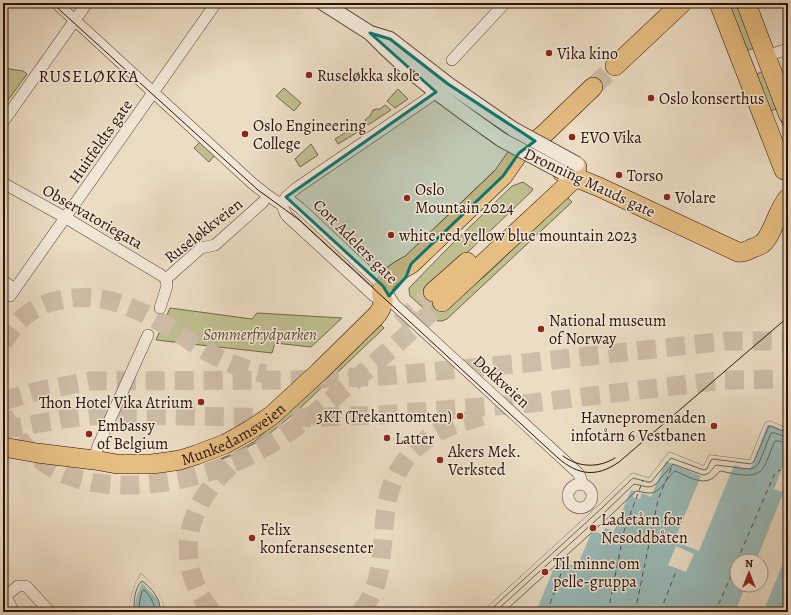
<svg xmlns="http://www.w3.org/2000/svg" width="791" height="615" viewBox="0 0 791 615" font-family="Alegreya,serif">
  <rect width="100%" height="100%" fill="#ebdcc3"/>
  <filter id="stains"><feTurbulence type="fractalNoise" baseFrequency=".005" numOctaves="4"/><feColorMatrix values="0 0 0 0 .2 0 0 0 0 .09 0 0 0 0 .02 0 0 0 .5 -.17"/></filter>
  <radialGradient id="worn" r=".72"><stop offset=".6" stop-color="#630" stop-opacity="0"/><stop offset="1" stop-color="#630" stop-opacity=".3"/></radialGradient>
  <g fill="#bebe8f" stroke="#74674a">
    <path d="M725,3H741L757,47L743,52Z"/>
    <path d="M3,68L23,71L27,74L3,107Z"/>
    <path d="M766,70L788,128V139L777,109L770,111L752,76Z"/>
    <path d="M284,88L301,103L294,111L276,96Z"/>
    <path d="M398,89L408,99L395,108L387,101Z"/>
    <path d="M385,105L391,110L368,125L365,120L370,116L373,110L377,109H380Z"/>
    <path d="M363,122L366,127L338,144L335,139Z"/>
    <path d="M200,142L215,155L209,162L194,148Z"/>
    <path d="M311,144L318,155L300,167L295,159Z"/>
    <path d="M523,182L533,189L531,192L429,289L446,307L486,275L567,197L572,202L447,319L442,321H438L410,296L409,290V288L451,245L512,186Z"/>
    <path d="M170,308L252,319L257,313L342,318L311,347L275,343L272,353L156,340Z"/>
    <path d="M380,324L384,328L296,412L275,429L264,438L237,453L205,466V465L232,454L255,441Z"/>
  </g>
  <g fill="#99bab8" stroke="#6d7671" fill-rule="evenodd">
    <path d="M770,421L788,429V612H482L599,505L632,473L649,478L669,452L704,466L709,455L750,460L765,423ZM737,561H761V585H737Z"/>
    <path d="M141,573C154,587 161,593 165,612H130C130,597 134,586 141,573Z"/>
  </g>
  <g fill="#ebdcc3">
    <path d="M770,421L788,429V432L770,425H767L752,466L750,468H743L734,465L699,551L674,541L701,476L666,461L651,497L642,493L640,499L633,497L635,491L631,490L614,531L605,528L602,534L596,532L598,525L595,524L577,567L557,560L536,612H482L599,505L632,473L649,478L669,452L704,466L709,455L750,460L765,423Z"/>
    <path d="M784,463L788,464V476L782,492L774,489Z"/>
    <path d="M788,481V551L763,612H735L746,585H761V561H756Z"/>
    <path d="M676,546L694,554L686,572L668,565Z"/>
    <path d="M141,573L152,584L158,592L162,600L164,608L160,609L159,603L156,598L142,583L137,595L134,612H130V603L132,594L136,582Z"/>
  </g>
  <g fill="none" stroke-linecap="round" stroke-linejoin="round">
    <g stroke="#62655f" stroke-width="1">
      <path d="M134,612C134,602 134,588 142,581C149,586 156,594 159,602C160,605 160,609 161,612"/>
      <path d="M139,612C139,605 140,598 142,591L144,590C151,596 154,603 155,612"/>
      <path d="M488,612L602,508L633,478L648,482H651L671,458L704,470L707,469L711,460L713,459L751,464L754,461L769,426H771L785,432H788"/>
      <path d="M495,612L605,512L634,484C642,485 649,490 656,484L673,464L703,475C711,474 711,469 716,465L748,469C753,469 756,467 759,463L771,433C777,432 782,437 788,437"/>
      <path d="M504,612L610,516L636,491C640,491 644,493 648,493C661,494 666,478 675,471C686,475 701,486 713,478C715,477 717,474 720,471C732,473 756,481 764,467C768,459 771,449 775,441C778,440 784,443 788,443"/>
    </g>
    <g stroke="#524c44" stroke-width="1" stroke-dasharray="5 4" stroke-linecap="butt">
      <path d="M737,561L774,475L778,471L781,470"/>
      <path d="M547,612L565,563"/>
      <path d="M608,612L624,531L643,480"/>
      <path d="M635,612L658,500L673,464"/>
      <path d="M663,612L664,602L677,569"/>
      <path d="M714,612L720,601L737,562"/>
    </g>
    <g stroke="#cebda7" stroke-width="19" stroke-dasharray="19 10" stroke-linecap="butt">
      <path d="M593,87L615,66"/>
      <path d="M400,323L433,292"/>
      <path d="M3,344C13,323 31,307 55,301C100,289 141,309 178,333C191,341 203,350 217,357C232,365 249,370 265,374"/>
      <path d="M3,401L37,391L91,381L294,380L384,376L525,363L727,341H788"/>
      <path d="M3,414C24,455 58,480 105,484C159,489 215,475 262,449C290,433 316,413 340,392C375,364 409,333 442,302"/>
      <path d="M3,430L41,423L63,419L91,416L127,415L297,418L380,415L532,403L724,380L788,379"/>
      <path d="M212,612C202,600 195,586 191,571C181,529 200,494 230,466"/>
      <path d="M361,612C376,594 380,572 382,549C384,532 384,515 388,498C395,466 417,441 446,428C459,422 474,419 487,415"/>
    </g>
    <defs>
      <g id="minor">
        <path d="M56,3L252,183L267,195L282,205"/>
        <path d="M766,56L788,49"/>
        <path d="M452,60L505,3"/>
        <path d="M3,122L87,3"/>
        <path d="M3,183L66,218L161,275L166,279"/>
        <path d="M286,197L300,208L383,286L394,304L578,473C581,477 582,480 582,485"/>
        <path d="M166,279L201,248L215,245L263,202"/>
        <path d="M3,281L15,289"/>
        <path d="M10,296L216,3"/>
        <path d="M385,301L374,296L287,216C277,202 288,195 298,187L443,88"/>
        <path d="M160,308L167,286L166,279"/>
        <path d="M94,460L98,446L148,335"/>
        <circle cx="580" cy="496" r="12"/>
        <path d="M14,612L6,597L7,595L18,586H25L27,587L50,612"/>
      </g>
      <g id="tertiary">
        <path d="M323,3L370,33L390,39L448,84L513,129"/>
        <path d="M372,35C411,76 457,108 502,140"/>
      </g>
      <g id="trunk">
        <path d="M719,3L784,170"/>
        <path d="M746,3L788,114"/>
        <path d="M615,66L682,3"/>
        <path d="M562,172L599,187L738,252C745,253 748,250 753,248C756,247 759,246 762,244C773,235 777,210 788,198"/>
        <path d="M433,292L467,262"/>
        <path d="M442,302L575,178L577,167"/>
        <path id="s1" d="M3,447L37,453L94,460L117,464H152L167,462L180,460L196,455L225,444L236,438L250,430L271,416L319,372L375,317C379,313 383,306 383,300C382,296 381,294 382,290C384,279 401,269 411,264L503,176L519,153L524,148L541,137L593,87"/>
      </g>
    </defs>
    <use href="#minor" stroke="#5b4335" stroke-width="12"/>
    <use href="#tertiary" stroke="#5b4335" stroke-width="16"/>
    <use href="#trunk" stroke="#2b1006" stroke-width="20"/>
    <use href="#minor" stroke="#f2e8d8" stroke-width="11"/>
    <use href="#tertiary" stroke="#f2e8d8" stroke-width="14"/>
    <use href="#trunk" stroke="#e6be82" stroke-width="19"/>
    <g stroke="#2b1006" stroke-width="1">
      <path d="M52,3L258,190L298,219L558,458C578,475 596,478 619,462L788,317"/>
      <path d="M563,456C579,468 599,468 615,458"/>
    </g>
    <defs>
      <g id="tertiary-bridge">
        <path d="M513,129L577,164"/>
        <path d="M502,140L562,172"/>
      </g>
    </defs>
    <use href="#tertiary-bridge" stroke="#5b4335" stroke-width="16" stroke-linecap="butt"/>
    <use href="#tertiary-bridge" stroke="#f2e8d8" stroke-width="14"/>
  </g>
  <path fill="#0f766e" fill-opacity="0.2" stroke="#0f766e" stroke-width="3" stroke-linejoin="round" d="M370,33L390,39L448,84L535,141L519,153L503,176L411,264L406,277L389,296L383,286L286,197L436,92Z"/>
  <g fill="#8f2418" stroke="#f2e8d8" stroke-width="1.5">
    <circle cx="549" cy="53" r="4"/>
    <circle cx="309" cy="75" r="4"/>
    <circle cx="651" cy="98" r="4"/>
    <circle cx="245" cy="134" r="4"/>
    <circle cx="572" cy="137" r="4"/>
    <circle cx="619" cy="175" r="4"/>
    <circle cx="667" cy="197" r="4"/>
    <circle cx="407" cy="198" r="4"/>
    <circle cx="391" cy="235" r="4"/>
    <circle cx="541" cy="329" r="4"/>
    <circle cx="201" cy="402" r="4"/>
    <circle cx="460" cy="416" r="4"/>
    <circle cx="714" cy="426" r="4"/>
    <circle cx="89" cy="434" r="4"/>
    <circle cx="387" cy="438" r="4"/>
    <circle cx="440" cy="460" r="4"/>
    <circle cx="593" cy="528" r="4"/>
    <circle cx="252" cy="538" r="4"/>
    <circle cx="545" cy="572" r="4"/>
  </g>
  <g text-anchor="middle" stroke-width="3" stroke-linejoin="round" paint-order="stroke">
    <g font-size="16" fill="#2b1006" stroke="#f2e8d8" text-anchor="start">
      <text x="557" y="59">Vika kino</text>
      <text x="317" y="81">Ruseløkka skole</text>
      <text x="659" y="104">Oslo konserthus</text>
      <text x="253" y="131">Oslo Engineering<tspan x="253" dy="18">College</tspan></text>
      <text x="580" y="143">EVO Vika</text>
      <text x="627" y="181">Torso</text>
      <text x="415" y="195">Oslo<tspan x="415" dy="18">Mountain 2024</tspan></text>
      <text x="675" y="203">Volare</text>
      <text x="399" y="241">white red yellow blue mountain 2023</text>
      <text x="549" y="326">National museum<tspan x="549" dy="18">of Norway</tspan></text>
      <text x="193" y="408" text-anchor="end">Thon Hotel Vika Atrium</text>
      <text x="452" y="422" text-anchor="end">3KT (Trekanttomten)</text>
      <text x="706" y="423" text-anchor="end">Havnepromenaden<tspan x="706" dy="18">infotårn 6 Vestbanen</tspan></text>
      <text x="97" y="431">Embassy<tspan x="97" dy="18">of Belgium</tspan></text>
      <text x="395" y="444">Latter</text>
      <text x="448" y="457">Akers Mek.<tspan x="448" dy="18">Verksted</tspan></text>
      <text x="601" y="525">Ladetårn for<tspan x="601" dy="18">Nesoddbåten</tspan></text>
      <text x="260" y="535">Felix<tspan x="260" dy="18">konferansesenter</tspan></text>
      <text x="553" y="569">Til minne om<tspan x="553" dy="18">pelle-gruppa</tspan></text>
    </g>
    <g font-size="16" fill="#2b1006" stroke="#f2e8d8">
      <text transform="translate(100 141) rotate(-55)" y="6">Huitfeldts gate</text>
      <text transform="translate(590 182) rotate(25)" y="6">Dronning Mauds gate</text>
      <text transform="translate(93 216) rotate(30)" y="6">Observatoriegata</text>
      <text transform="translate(203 230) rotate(-38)" y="6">Ruseløkkveien</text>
      <text transform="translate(356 241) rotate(45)" y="6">Cort Adelers gate</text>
      <text transform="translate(502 381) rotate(42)" y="6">Dokkveien</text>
      <text dy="6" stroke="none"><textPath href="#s1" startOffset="238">Munkedamsveien</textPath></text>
    </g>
    <g font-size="16" font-style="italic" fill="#5e4d36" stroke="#f2e8d8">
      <text x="260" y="340">Sommerfrydparken</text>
    </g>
    <g font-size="17" letter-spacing="1" fill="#2b1006" stroke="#f2e8d8">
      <text x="89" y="82">RUSELØKKA</text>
    </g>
  </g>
  <rect width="791" height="615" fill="none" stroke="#ebdcc3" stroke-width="16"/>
  <rect x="4" y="4" width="783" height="607" fill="none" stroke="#2b1006" stroke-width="2"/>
  <rect x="8" y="8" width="775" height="599" fill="none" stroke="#2b1006"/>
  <g transform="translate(749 573)"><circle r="19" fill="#f2e8d8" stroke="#a29284"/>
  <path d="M0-3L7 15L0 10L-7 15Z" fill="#8f2418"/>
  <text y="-6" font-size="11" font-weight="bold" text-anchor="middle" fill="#2b1006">N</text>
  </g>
  <rect width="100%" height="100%" filter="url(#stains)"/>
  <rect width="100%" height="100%" fill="url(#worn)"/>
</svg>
